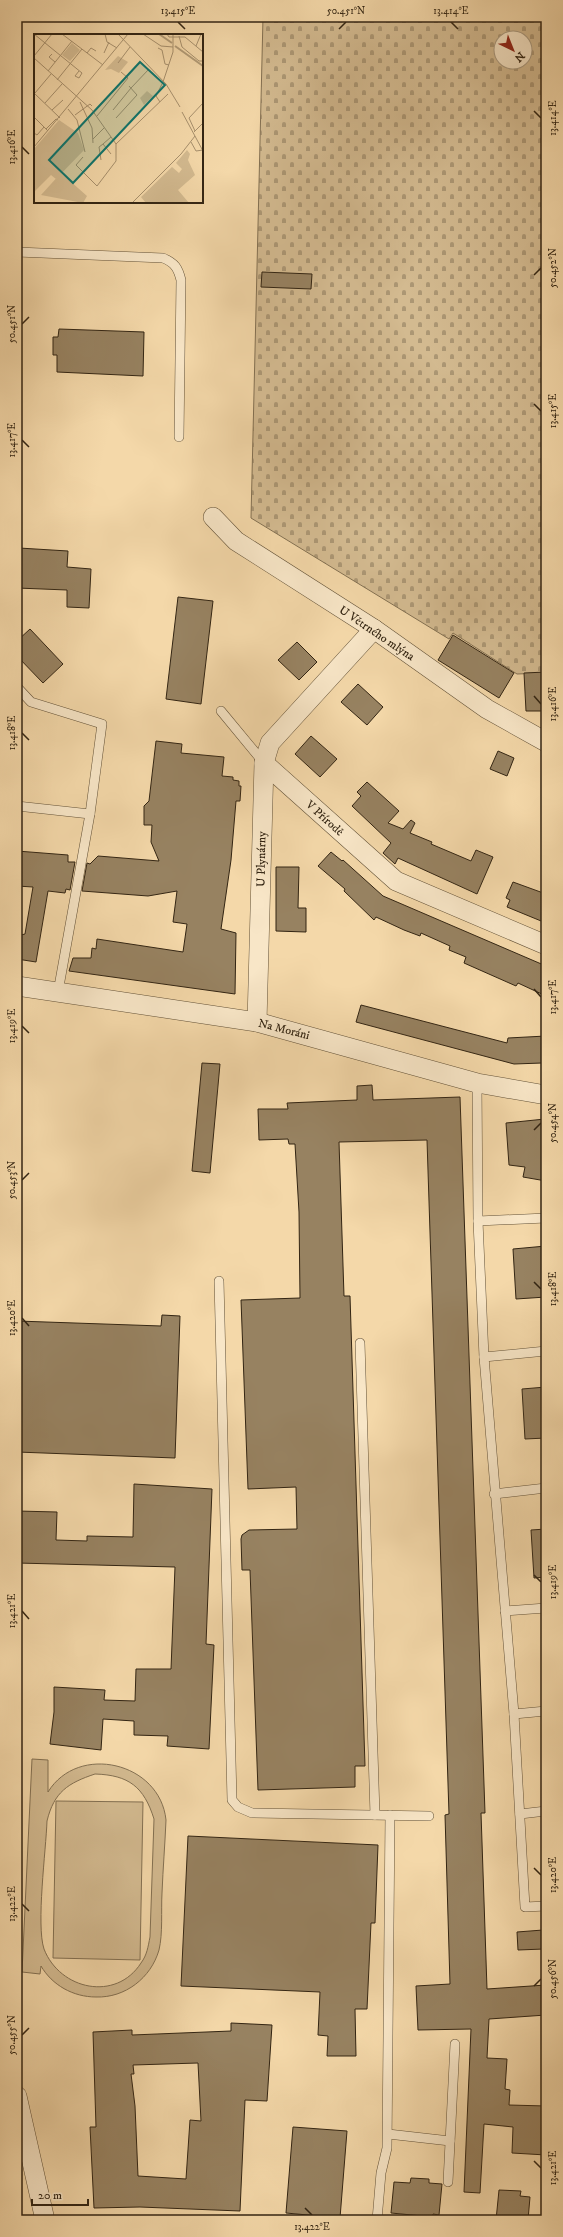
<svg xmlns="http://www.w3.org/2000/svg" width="563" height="2237" viewBox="0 0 563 2237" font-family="'IM FELL DW Pica',serif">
  <defs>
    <pattern id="cemetery-stones" width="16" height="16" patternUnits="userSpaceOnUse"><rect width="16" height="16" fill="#d3ba90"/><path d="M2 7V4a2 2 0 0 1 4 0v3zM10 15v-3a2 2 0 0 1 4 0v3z" fill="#ac9774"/></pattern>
  </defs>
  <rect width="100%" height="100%" fill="#f4d8a9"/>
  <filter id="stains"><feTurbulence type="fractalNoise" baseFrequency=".005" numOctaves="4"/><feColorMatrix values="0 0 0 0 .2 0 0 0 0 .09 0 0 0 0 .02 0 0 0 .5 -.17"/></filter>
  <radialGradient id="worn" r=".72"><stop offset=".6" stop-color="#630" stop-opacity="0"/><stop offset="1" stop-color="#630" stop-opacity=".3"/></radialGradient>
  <path fill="url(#cemetery-stones)" stroke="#837052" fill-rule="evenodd" d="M263,17H546V673L517,674L453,633L449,639L251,518ZM501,38H525V62H501Z"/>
  <g fill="#d3ba90" stroke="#837052" fill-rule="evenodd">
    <path d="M32,1759L48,1760V1792C78,1743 160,1762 166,1820C165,1844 163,1868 162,1893C161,1911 163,1933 159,1950C151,1978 125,1998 96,1997C73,1997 52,1985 41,1966L40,1974L22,1972ZM95,1774C129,1775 144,1787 154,1819L150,1937C148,1947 147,1955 141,1963C116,2002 60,1990 44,1949C36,1925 46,1850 47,1821C54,1792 68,1783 95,1774Z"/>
    <path d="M56,1801L143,1802L140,1960L53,1958Z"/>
  </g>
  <g fill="#978261" stroke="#332513" fill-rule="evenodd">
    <path d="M262,272L312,274L311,289L261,287Z"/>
    <path d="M59,329L144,332L143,376L57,372V355H53V337H58Z"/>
    <path d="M19,548L68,551L67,567L91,569L89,608L67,607V590L17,588Z"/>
    <path d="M178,597L213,601L201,704L166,699Z"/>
    <path d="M30,629L63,664L43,683L17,656V641Z"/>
    <path d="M453,635L514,673L499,698L438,660Z"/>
    <path d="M297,642L317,662L299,680L278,660Z"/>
    <path d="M546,672V711H526L524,673Z"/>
    <path d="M358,684L383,707L367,725L341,702Z"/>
    <path d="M311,736L337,759L320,777L295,754Z"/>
    <path d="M156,741L182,744L181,753L224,757L222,776L233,777V780L239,781V786H241L240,801H236L231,860L221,929L236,933L235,994L69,971L73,958H91L92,948L96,949L97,939L183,952L187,924L173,922L177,891L148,896L82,891L87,863L90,864L98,856L159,861L151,842L152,825H144V806L149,801Z"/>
    <path d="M498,751L514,758L507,776L490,769Z"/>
    <path d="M367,782L399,811L388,823L403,829L411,820L415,823L410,833L432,842L431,844L471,861L476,850L493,857L477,894L398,858L395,864L383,853L391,843L352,806L361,796L357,792Z"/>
    <path d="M17,851L68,855V862H75L70,890L66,889L65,893L48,891L36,962L17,959V936L25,934L33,887L17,886Z"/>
    <path d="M331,852L342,861L343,860L383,896L546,966V996L518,983L516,986L464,963L466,957L449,950L450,946L421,933L420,936L404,930L376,917L374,920L344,891L345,889L318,866Z"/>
    <path d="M276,867H299L298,908H306V932L276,931Z"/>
    <path d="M513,882L546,894V923L507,907L510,900L506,898Z"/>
    <path d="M361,1005L507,1043L508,1038L546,1036V1050H542V1063L514,1064L356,1022Z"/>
    <path d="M202,1063L220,1064L210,1173L192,1171Z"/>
    <path d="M372,1085L373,1100L460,1097L485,1813H481L487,1989L546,1985V2015L489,2019L487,2058L507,2059L505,2089L510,2090L509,2105L546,2106V2155L512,2153L513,2127L484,2124L480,2193L464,2192L471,2029L418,2030L416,1986L450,1984L445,1815L449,1814L427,1140L339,1142L344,1296H350L365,1766H355V1787L258,1790L250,1570H242L241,1539L242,1535L249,1530L297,1529L296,1487L248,1489L241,1300L300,1298L299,1212L295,1144H289L288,1139L259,1140L258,1109H288L287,1103L357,1100V1086Z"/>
    <path d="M545,1119L546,1130V1181L523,1177L525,1167L509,1165L506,1123Z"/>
    <path d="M546,1246V1297L516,1299L513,1249Z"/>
    <path d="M162,1315L180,1316L175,1458L17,1452V1321L161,1326Z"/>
    <path d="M546,1387V1438L525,1439L522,1389Z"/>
    <path d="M134,1484L212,1489L206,1644L214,1645L209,1749L167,1746L168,1736L134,1735V1721L103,1719L101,1750L50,1744L54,1712V1687L105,1690L104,1700L135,1701L136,1669H171L175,1567L17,1563V1511L57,1512L56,1540L87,1541V1536L133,1537Z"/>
    <path d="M546,1529V1577L534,1578L531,1530Z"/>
    <path d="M188,1836L378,1845L375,1923H371L367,2009H355L356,2056H327L328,2036L318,2035L320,1992L181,1986Z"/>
    <path d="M543,1930L544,1949L518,1950L517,1932Z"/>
    <path d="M231,2023L272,2025L267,2101L245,2100L240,2211L140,2207L94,2208L90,2127H96L93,2032L132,2030V2035L231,2031ZM198,2063L201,2121L190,2120L186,2179L138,2176L135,2106L131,2074H134L133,2065Z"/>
    <path d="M293,2127L347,2131L340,2218L286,2213Z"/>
    <path d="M411,2178L429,2179V2183L442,2184L439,2215L433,2214V2217L391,2213L394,2182L410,2183Z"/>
    <path d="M499,2190L521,2191L520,2196L530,2197L528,2220H496Z"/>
  </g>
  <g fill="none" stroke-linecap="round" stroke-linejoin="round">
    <defs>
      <g id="service">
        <path d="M17,252L163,258C175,263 178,268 181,280L179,437"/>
        <path d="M17,687L31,702L102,724L90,814"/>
        <path d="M221,711L264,763"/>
        <path d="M17,806L90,814L58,992"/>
        <path d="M477,1083L478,1221L484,1357L514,1714L525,1907L546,1906"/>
        <path d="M478,1221L546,1218"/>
        <path d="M219,1281L232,1800L238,1807L252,1813L429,1816"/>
        <path d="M360,1343L375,1815"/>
        <path d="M484,1357L546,1351"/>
        <path d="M494,1494L546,1488"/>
        <path d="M505,1611L546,1608"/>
        <path d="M514,1714L546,1711"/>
        <path d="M520,1814L546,1811"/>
        <path d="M388,2134L450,2141"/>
        <path d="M448,2182L455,2044"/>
        <path d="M377,2220L381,2173L387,2148L390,1815"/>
      </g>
      <g id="minor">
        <path d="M213,517L236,541L374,629L487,709L546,742"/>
        <path d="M264,763L396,881L546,945"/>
        <path d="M17,986L257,1022L477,1083L546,1095"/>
        <path d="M257,1022L264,763L270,743L374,629"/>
        <path d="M17,2096L45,2220"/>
      </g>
    </defs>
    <use href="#service" stroke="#635238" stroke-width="10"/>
    <use href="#minor" stroke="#635238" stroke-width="20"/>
    <use href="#service" stroke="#f8e6c7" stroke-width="9"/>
    <use href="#minor" stroke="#f8e6c7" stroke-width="19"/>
  </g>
  <path fill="none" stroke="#332513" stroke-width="1.5" d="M178,22L185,29M451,22L458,29M339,29L346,22M534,111L541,118M22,147L29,154M534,275L541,268M22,324L29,317M534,404L541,411M22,440L29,447M534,696L541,704M22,733L29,740M534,989L541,997M22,1026L29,1033M534,1130L541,1123M22,1180L29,1173M534,1282L541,1289M22,1318L29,1326M534,1575L541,1582M22,1611L29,1619M534,1868L541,1875M22,1904L29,1911M534,1986L541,1979M22,2035L29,2028M534,2161L541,2168M305,2208L312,2215"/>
  <g text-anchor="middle" stroke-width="3" stroke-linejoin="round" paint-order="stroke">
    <g font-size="12" fill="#332513" stroke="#f8e6c7">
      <text transform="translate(377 633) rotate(34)" y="4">U Větrného mlýna</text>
      <text transform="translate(325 818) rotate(42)" y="4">V Přírodě</text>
      <text transform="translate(261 859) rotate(-89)" y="4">U Plynárny</text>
      <text transform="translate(284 1029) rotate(14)" y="4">Na Moráni</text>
    </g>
  </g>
  <g transform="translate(34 34)">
    <rect width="169" height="169" fill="#f4d8a9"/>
    <path d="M38,9L46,16L36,27L28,21ZM84,22L94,28L85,39L77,35L71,36ZM153,116L156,120L154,126L161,141L144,156L155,169H112L107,163L138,133L145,139L148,135L142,129ZM27,139L53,162L49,169L7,161Z" fill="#d3ba90"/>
    <path d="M25,86L44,99L50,116L22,145L17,141L0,158V115Z" fill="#d3ba90"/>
    <path d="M113,57L119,62L110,71L106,64Z" fill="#d3ba90"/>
    <path fill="none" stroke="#b29b76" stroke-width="2" d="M125,0L138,9M141,12L169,32"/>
    <path fill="none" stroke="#a7906d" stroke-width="1" d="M0,0L48,39L45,44L41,42L45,37M28,0L69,31M71,0L73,8L83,14M84,0L132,50L146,73M109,0L127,12L139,13M133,0L135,3H151L169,18M145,2L148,13L165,27H169M162,12L167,0M124,14L128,16L131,30L135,31M53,19L57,14L62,17M70,19L75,8M18,20L15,23L21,28M0,22L18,0M0,24L58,76L82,110V127L63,152L42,131L49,123M84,29L96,13M14,37L38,7M23,46L48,15M97,54L115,35M0,59L26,84M1,59L17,40M46,68L58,94L59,109M126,68L122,62L129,48L139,18V0M11,69L28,50M34,75L43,86L51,118M18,76L29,66M79,76L97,54M148,78L169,117M41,81L56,70L58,72M63,82L94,44L87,38M0,83L14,97M82,84L103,61L95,52M12,95L22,85L24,86M161,97L155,84L169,69M160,98L169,89M0,99L3,101L10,93M77,103L69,110L77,120M59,105L70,94M157,108L162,117L169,116M82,110L134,60M0,113L94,0M67,126L65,113L69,110M98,169L147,120L161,102"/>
    <path fill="#0f766e" fill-opacity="0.15" stroke="#0f766e" stroke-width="2" d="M106,28L131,51L39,149L15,126Z"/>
    <rect width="169" height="169" fill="none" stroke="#332513" stroke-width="2"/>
  </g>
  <rect width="563" height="2237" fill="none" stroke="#f4d8a9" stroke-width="44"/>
  <g transform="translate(513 50) rotate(137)"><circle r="19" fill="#f8e6c7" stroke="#a9997f"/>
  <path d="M0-3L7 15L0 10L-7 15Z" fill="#8f2418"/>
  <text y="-6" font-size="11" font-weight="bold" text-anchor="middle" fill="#332513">N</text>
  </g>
  <path d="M32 2199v6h56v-6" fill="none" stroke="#332513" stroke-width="2"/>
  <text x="38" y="2199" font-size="12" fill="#332513" stroke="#f8e6c7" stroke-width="3" paint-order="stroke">20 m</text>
  <rect x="22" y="22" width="519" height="2193" fill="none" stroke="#332513" stroke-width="1.5"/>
  <g font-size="10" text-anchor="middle" fill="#332513">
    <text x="178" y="14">13.415°E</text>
    <text x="346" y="14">50.451°N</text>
    <text x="451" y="14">13.414°E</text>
    <text transform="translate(552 118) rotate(-90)" y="4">13.414°E</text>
    <text transform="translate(11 147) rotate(-90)" y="4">13.416°E</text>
    <text transform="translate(552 268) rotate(-90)" y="4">50.452°N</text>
    <text transform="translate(11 324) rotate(-90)" y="4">50.451°N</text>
    <text transform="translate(552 411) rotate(-90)" y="4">13.415°E</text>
    <text transform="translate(11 440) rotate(-90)" y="4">13.417°E</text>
    <text transform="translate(552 704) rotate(-90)" y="4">13.416°E</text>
    <text transform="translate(11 733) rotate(-90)" y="4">13.418°E</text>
    <text transform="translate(552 997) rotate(-90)" y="4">13.417°E</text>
    <text transform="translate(11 1026) rotate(-90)" y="4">13.419°E</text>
    <text transform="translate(552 1123) rotate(-90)" y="4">50.454°N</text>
    <text transform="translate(11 1180) rotate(-90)" y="4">50.453°N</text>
    <text transform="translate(552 1289) rotate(-90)" y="4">13.418°E</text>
    <text transform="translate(11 1318) rotate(-90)" y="4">13.420°E</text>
    <text transform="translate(552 1582) rotate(-90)" y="4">13.419°E</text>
    <text transform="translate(11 1611) rotate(-90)" y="4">13.421°E</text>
    <text transform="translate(552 1875) rotate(-90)" y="4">13.420°E</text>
    <text transform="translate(11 1904) rotate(-90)" y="4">13.422°E</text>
    <text transform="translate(552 1979) rotate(-90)" y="4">50.456°N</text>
    <text transform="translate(11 2035) rotate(-90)" y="4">50.455°N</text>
    <text transform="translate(552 2168) rotate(-90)" y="4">13.421°E</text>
    <text x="312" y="2230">13.422°E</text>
  </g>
  <rect width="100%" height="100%" filter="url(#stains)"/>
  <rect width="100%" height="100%" fill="url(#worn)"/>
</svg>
